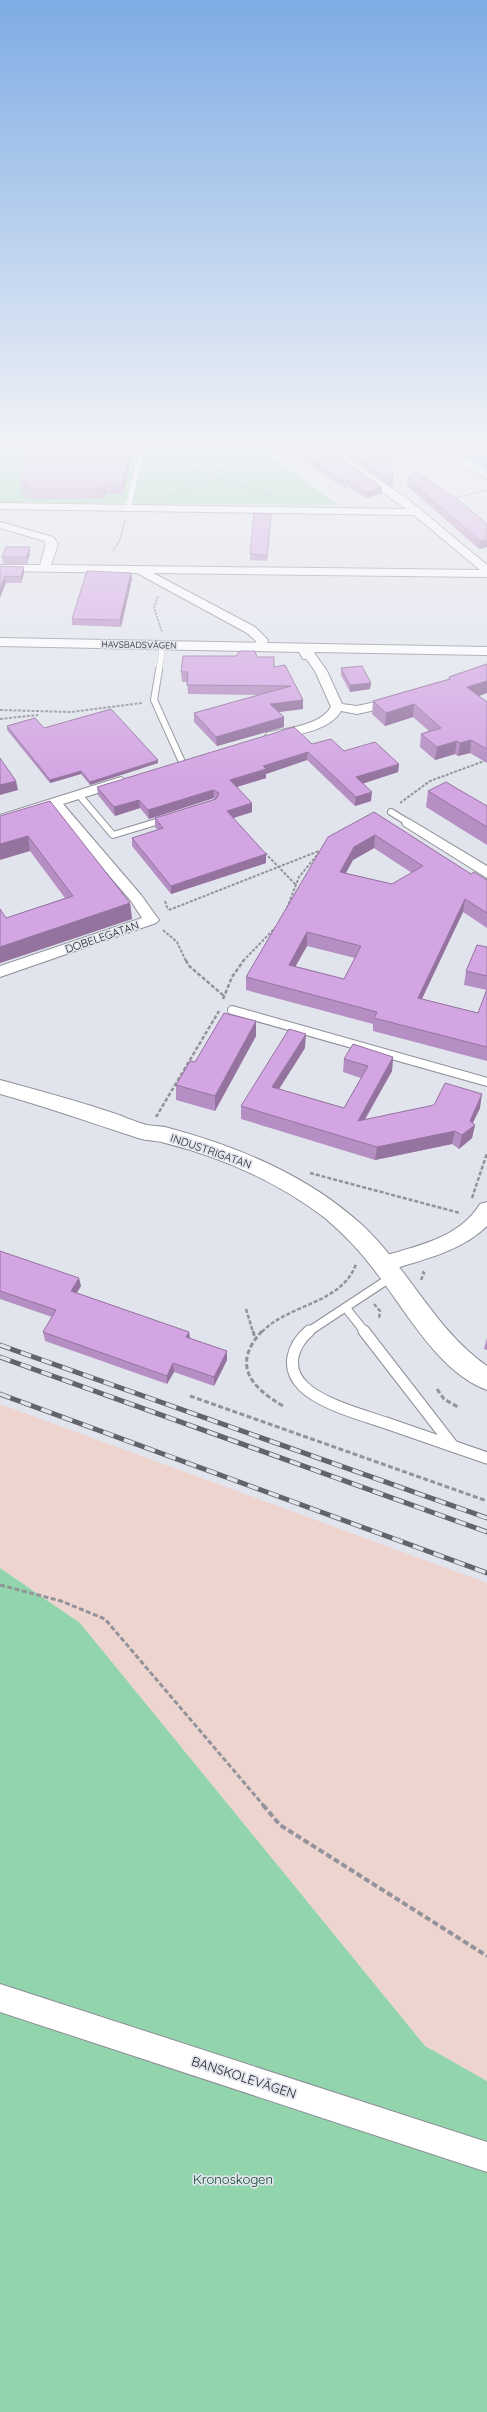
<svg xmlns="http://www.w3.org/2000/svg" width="487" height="2412" viewBox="0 0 487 2412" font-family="Quicksand,sans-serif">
  <rect width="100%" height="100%" fill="#e2e4ed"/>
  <path fill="#eed4ce" d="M0,1404L487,1583V2081L425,2046L80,1623L0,1568Z"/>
  <g fill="#92d5ad">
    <path d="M0,444H255L338,505L0,502Z"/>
    <path d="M0,1568L80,1623L425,2046L487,2081V2412H0Z"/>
  </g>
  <path fill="#7f9fde" d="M440,444H487V471Z"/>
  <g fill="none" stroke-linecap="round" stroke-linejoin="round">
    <defs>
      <g id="lane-far3">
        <path d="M128,508L142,448L141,444"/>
        <path d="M159,671L162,651L160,645"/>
      </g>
      <g id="lane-far2">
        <path d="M159,670L154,700L182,762"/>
        <path d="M79,795L113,835L166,819"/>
        <path d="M391,812L409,823"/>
      </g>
      <g id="lane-far1">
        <path d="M232,1010L487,1082"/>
        <path d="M346,1308L365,1332"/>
        <path d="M308,1332L393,1276"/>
      </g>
      <g id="lane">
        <path d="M309,1331C292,1346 285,1368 303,1386C321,1404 362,1415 386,1423C420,1435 453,1446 487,1458"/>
        <path d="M364,1331L453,1446"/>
      </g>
      <g id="street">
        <path d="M315,444H326L409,500L487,565V577L153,573L255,627L268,640L264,650H256L254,647L256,641L247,633L137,573L0,571V565H40L46,544L45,541L0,528V522L53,537L58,544L51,565L480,570L414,515L0,509V503L406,509Z"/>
        <path d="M311,653L315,654L327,671L342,704L357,706L398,697L404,701L403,704L357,714L341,711C329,732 293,735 272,740L267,739L265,736L267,733C286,728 320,726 331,707L315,671L305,657Z"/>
        <path d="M121,777L128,781L126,784L63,804L141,895L159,920L156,923L0,977V966L142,918L131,901L51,808L0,824V815Z"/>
        <path d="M409,819L487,866V878L404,826L402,823Z"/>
        <path d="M487,1202V1226C459,1253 420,1260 384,1272L377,1270L374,1264L377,1258C414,1246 458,1240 480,1204Z"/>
        <path d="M0,1984L487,2142V2172L0,2012Z"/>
      </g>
      <g id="secondary">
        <path d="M0,638L487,647V655L315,652L313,659H303L299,652L0,646Z"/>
        <path d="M0,1080C37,1090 74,1100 110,1112C123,1116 135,1122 147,1125C153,1126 159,1126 165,1127C236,1146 306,1174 361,1224C408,1267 434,1329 487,1366V1390C440,1373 407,1313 378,1275C363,1254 345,1235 325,1218C278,1182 221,1157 165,1143C156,1140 147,1141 138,1138C92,1123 47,1107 0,1094Z"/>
      </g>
    </defs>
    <use href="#lane-far3" stroke="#8d8e96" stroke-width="6"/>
    <use href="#lane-far2" stroke="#8d8e96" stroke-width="8"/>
    <use href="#lane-far1" stroke="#8d8e96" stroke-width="10"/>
    <use href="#lane" stroke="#8d8e96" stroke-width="13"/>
    <use href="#street" stroke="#8d8e96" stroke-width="2"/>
    <use href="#secondary" stroke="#8d8e96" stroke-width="2"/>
    <g stroke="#93949b" stroke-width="1.5" stroke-dasharray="2.5 1" stroke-linecap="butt">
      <path d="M418,444L487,480"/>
      <path d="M154,447L184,444"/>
      <path d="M0,455L33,454"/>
      <path d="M153,457L273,496"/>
      <path d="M173,495C201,484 230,468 248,444"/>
      <path d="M454,498L487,490"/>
      <path d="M113,551L120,540L125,520"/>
      <path d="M158,596L154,608L162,632"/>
    </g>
    <g stroke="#93949b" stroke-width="2" stroke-dasharray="3 1.5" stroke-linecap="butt">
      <path d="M0,710L71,712L142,703"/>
      <path d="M0,719L38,715"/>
      <path d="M400,803L430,781L487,760"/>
      <path d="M265,853L296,885"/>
      <path d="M165,901L168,910"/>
      <path d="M287,908L299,877L322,849"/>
      <path d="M169,910L319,851"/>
      <path d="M163,930L177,942L186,961"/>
      <path d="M243,961L276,927"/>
    </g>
    <g stroke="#93949b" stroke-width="2.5" stroke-dasharray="4 2" stroke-linecap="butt">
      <path d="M186,960L188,965L224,996"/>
      <path d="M223,999L232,977L244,960"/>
      <path d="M156,1117L219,1011"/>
      <path d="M310,1173L460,1213"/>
      <path d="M472,1198L487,1153"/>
      <path d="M421,1280L424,1273L422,1271"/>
      <path d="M374,1304L380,1311L379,1319"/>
      <path d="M246,1309L253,1332"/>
      <path d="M262,1332C288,1304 342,1304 356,1264"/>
    </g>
    <g stroke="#93949b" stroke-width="3" stroke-dasharray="5 2.5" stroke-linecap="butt">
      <path d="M253,1331L255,1338"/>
      <path d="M262,1331C231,1365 251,1387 283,1406"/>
      <path d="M437,1389L444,1399L458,1407"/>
      <path d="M190,1396L487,1501"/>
      <path d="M0,1585L61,1601L105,1619L264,1806"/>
    </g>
    <path stroke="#93949b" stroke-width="4" stroke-dasharray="6 3" stroke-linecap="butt" d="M263,1805L280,1825L487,1956"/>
    <use href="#lane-far3" stroke="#fff" stroke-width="5.5"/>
    <use href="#lane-far2" stroke="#fff" stroke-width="6"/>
    <use href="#lane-far1" stroke="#fff" stroke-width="8"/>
    <use href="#lane" stroke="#fff" stroke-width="11"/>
    <use href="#street" fill="#fff" fill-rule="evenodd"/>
    <use href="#secondary" fill="#fff" fill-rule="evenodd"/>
    <defs>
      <g id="rail">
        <path d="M0,1345L487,1518"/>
        <path d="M0,1357L487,1532"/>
        <path d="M0,1394L487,1573"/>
      </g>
    </defs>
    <use href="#rail" stroke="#636469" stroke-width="5"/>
    <use href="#rail" stroke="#e2e4ed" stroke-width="3.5" stroke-dasharray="11" stroke-linecap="butt"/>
  </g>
  <g fill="#b58ec3" fill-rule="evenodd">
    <path d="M291,444H323L382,487V493L366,498L347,486L346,489L288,452V446L291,445Z"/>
    <path d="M328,444H366L393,481L392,487Z"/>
    <path d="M130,449L131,459L123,494H105L104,498L58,499H27L26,493L22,492L20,482L75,452Z"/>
    <path d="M408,478L487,524V547L479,549L407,486Z"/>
    <path d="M271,514L267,561L250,560V554Z"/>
    <path d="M30,553L27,564H3L2,557Z"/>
    <path d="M0,566L24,567V573L21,583H6Z"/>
    <path d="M131,573L132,579L121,627L72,625V619Z"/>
    <path d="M257,657L274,667L303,700V709L279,712L284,727L217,746L194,722V713L259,695L188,694L187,682H182L181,672Z"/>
    <path d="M487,664V693L479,696L487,702V763L470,753L458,756L455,754L435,760L420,747L421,734L429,731L413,717L385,726L372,714L373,701L449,679V677Z"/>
    <path d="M341,668L370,689L350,692L341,675Z"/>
    <path d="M7,726L44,728L158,763L90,785L81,774L50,783L7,730Z"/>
    <path d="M312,744L399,764L398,772L362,784L371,801L355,806L307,760L266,774V778L237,787L252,812L233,818L266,863L171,894L132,846V838L158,830L155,827V818L215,799L214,798L149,819L140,808L115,816L98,795L97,787Z"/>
    <path d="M428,791L487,806V845L426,807Z"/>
    <path d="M374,812L471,874L487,880V928L463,912L422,999L478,1013L487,990L464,985L466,971L487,947V1061L373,1031V1024L246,990V977ZM374,848L412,873L392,884L346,873L353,860ZM307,946L355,958L344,979L295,966Z"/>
    <path d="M0,816L130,903L132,919L0,963V909L6,918L65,898L30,851Z"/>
    <path d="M256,1036L215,1111L176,1100V1085L195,1062Z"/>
    <path d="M305,1048L279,1089L344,1108L361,1078L343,1072L344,1059L393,1057L392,1071L365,1120L480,1108L473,1123L475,1125L472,1138L459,1149L452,1144L375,1160L241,1119V1106Z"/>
    <path d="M0,1251L81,1286L77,1293L189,1332L190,1338L227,1351V1360L214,1386L174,1372L167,1384L45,1341L43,1332L52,1317L0,1299Z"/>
    <path d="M487,1338V1350L484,1349Z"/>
  </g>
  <g fill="#94749f">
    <path d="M130,449L131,459L123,494L122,484Z"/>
    <path d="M104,483L105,494L104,498L103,488Z"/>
    <path d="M382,487V493L366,498L367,492Z"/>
    <path d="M271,514V520L267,561V555Z"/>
    <path d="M487,539V547L479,549L480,541Z"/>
    <path d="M30,547V553L27,564V557Z"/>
    <path d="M24,567V573L21,583V577Z"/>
    <path d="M131,573L132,579L121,627L120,620Z"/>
    <path d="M5,576L6,583L0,598V589Z"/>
    <path d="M487,681V693L466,700L467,687Z"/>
    <path d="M371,683L370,689L350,692V685Z"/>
    <path d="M303,700V709L270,713V704Z"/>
    <path d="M414,704L413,717L385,726L386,713Z"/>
    <path d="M284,717V727L217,746L216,737Z"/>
    <path d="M471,740L470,753L458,756L460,743Z"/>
    <path d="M457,741L455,754L435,760L437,747Z"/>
    <path d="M308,752L307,760L266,774V778L230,789V780L263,766Z"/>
    <path d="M158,760V763L90,785V782Z"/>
    <path d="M399,764L398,772L355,786L356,777Z"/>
    <path d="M81,771V774L50,783V780Z"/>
    <path d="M16,781L18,790L0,795V785Z"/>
    <path d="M213,790L214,798L149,819L148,810Z"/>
    <path d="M372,792L371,801L355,806L356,797Z"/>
    <path d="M139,800L140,808L115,816L114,807Z"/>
    <path d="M252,803V812L227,820V811Z"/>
    <path d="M375,835L374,848L353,860L339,885L340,872L354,847Z"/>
    <path d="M28,836L30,851L0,860V844Z"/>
    <path d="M266,854V863L171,894V886Z"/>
    <path d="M465,899L463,912L416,1011L418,998Z"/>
    <path d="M130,903L132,919L0,963V947Z"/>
    <path d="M307,932V946L289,978V965Z"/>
    <path d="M256,1021V1036L215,1111V1096Z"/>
    <path d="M306,1034L305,1048L272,1100V1087Z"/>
    <path d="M393,1057L392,1071L356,1134L358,1121Z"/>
    <path d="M482,1094L480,1108L470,1128L475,1125L472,1138L459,1149L462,1135L470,1121Z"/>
    <path d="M455,1131L452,1144L375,1160L377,1147Z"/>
    <path d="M79,1278L81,1286L72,1300L71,1291Z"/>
    <path d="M189,1332L190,1340L186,1337Z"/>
    <path d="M227,1351V1360L214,1386V1377Z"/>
    <path d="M173,1363L174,1372L167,1384V1376Z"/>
  </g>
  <g fill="#d3a5e3" stroke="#94749f" fill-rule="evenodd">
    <path d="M295,444H323L382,487L367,492L347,480V483L288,446Z"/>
    <path d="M337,444H366L391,459L393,481Z"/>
    <path d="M76,448L130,449L122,484L104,483L103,488L56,489L26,488L28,482H20L31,451L75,452Z"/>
    <path d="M413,471L456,498L487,524V539L480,541L408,478Z"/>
    <path d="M254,513L271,514L267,555L250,554Z"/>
    <path d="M6,547H30L27,557H2Z"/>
    <path d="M0,566L24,567L21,577L5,576L0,589Z"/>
    <path d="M87,571L131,573L120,620L72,619Z"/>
    <path d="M240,651H255L257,657H274V667L285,665L303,700L270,704L284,717L216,737L194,713L291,686L187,685L188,672H181L183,656H236Z"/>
    <path d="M487,664V681L467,687L487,702V749L471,740L460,743L457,741L437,747L421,734L441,728L414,704L386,713L373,701L450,679L449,677Z"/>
    <path d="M362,666L371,683L350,685L341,668Z"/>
    <path d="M111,709L158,760L90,782L81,771L50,780L7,726L35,718L44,728Z"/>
    <path d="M294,727L312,744L331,739L344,751L375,742L399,764L356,777L372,792L356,797L308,752L263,766L266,769L230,780L252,803L227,811L266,854L171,886L132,838L163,828L155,818L216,799L219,793L213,790L148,810L139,800L114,807L97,787Z"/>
    <path d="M0,758L16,781L0,785Z"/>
    <path d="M446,782L487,806V827L428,791Z"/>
    <path d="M50,801L130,903L0,947V909L6,918L73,896L28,836L0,844V816Z"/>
    <path d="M374,812L471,874L474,872L487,880V913L465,899L418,998L478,1013L487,989V1047L374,1018L377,1012L246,977L328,837ZM375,835L423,866L392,884L340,872L354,847ZM307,932L361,946L344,979L289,965Z"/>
    <path d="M477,945L487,947V976L466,971Z"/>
    <path d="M224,1013L256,1021L215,1096L176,1085L190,1061L195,1062Z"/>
    <path d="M289,1029L306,1034L272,1087L344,1108L368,1066L344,1059L353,1044L393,1057L358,1121L434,1105L445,1083L482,1094L470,1121L475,1125L462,1135L455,1131L377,1147L241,1106Z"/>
    <path d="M0,1251L79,1278L71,1291L189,1332L186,1337L227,1351L214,1377L173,1363L167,1376L43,1332L56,1310L0,1291Z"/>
  </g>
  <linearGradient id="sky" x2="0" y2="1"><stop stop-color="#7eace4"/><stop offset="0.57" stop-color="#f2f3f7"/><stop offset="1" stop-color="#f2f3f7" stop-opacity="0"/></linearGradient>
  <rect width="487" height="781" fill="url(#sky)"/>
  <g text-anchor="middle" stroke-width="3.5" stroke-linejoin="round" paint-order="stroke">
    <g font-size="9" fill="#26272a" stroke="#e2e4ed">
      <text transform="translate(139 645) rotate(1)" y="3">HAVSBADSVÄGEN</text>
    </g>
    <g font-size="11" fill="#26272a" stroke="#e2e4ed">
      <text transform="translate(102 937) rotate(-19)" y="4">DOBELEGATAN</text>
      <text transform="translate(211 1151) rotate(19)" y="4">INDUSTRIGATAN</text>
    </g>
    <g font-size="13" fill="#26272a" stroke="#e2e4ed">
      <text transform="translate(244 2077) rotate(18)" y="5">BANSKOLEVÄGEN</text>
    </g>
    <g font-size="13" fill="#034327" stroke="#e2e4ed">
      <text x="233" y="2184">Kronoskogen</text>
    </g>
  </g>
</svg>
